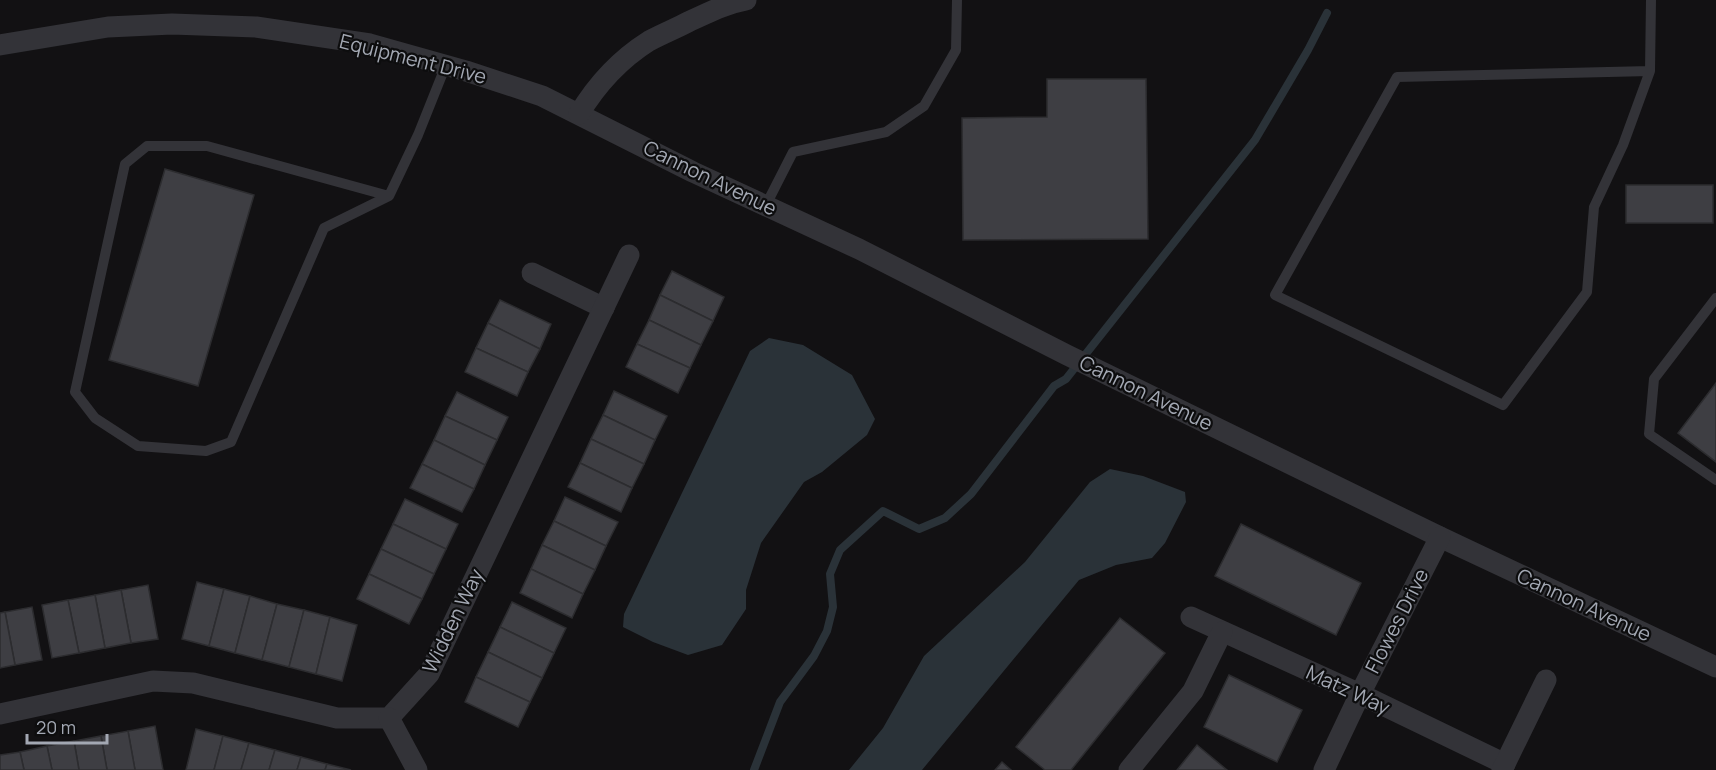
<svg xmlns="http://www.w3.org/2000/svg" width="1716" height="770" viewBox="0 0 1716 770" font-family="Manrope,sans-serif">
  <rect width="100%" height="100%" fill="#121113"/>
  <g fill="#2a3238">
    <path d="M769,338L803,345L852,375L875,419L867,435L822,472L804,482L761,543L746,590V609L722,645L688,655L653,642L623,627L624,614L750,351Z"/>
    <path d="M1110,469L1143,476L1185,492L1186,502L1165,543L1152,558L1116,565L1079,580L922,770H849L883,728L924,656L1025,562L1090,482Z"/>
  </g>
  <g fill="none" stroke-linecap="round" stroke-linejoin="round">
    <path stroke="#2a3238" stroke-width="8" d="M754,770L780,702L814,656L827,631L833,607L830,574L840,550L883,511L919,529L945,518L971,494L1054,386L1066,379L1255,140L1308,50L1327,13"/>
  </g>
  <g fill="#3e3e43" stroke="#2c2c2f" stroke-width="1.5">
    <path d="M1047,79H1146L1148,239L963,240L962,118L1047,117Z"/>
    <path d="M165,169L254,195L198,386L109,360Z"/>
    <rect x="1626" y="185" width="87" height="38"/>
    <path d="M672,271L724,297L713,321L660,295Z"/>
    <path d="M660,295L713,321L701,345L649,320Z"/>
    <path d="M500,300L551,324L540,349L488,323Z"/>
    <path d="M649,320L701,345L690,368L637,344Z"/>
    <path d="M488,323L540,349L528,372L476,348Z"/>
    <path d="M637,344L690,368L678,393L626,367Z"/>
    <path d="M476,348L528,372L517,396L465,372Z"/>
    <path d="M1716,383V462L1678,433Z"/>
    <path d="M614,391L667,416L655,440L603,415Z"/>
    <path d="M457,392L508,417L497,440L445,416Z"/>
    <path d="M603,415L655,440L644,464L591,439Z"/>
    <path d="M445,416L497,440L485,465L434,440Z"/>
    <path d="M591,439L644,464L632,488L580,463Z"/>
    <path d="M434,440L485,465L474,489L422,464Z"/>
    <path d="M580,463L632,488L621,512L568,487Z"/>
    <path d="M422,464L474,489L462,512L410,488Z"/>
    <path d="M565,497L618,522L606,546L554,521Z"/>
    <path d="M405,499L458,524L446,549L393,524Z"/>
    <path d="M554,521L606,546L595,570L542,545Z"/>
    <path d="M393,524L446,549L434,574L381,549Z"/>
    <path d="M1241,524L1361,583L1336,635L1215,576Z"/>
    <path d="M542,545L595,570L583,594L531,569Z"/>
    <path d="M381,549L434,574L422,599L369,574Z"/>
    <path d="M531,569L583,594L572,618L520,593Z"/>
    <path d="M369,574L422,599L409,624L357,599Z"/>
    <path d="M197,582L224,589L209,646L182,639Z"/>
    <path d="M148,585L158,639L131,643L121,590Z"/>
    <path d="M224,589L250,596L235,653L209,646Z"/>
    <path d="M121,590L131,643L105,648L95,595Z"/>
    <path d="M95,595L105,648L79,653L68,600Z"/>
    <path d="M250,596L277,604L262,660L235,653Z"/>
    <path d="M68,600L79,653L52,658L42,605Z"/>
    <path d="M512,602L566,628L554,653L500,627Z"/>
    <path d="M277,604L304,610L289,667L262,660Z"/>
    <path d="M32,607L42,660L15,665L5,612Z"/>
    <path d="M304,610L330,617L316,674L289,667Z"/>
    <path d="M5,612L15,665L0,668V613Z"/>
    <path d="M330,617L357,625L342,681L316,674Z"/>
    <path d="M1120,618L1165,653L1071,770H1045L1016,747Z"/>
    <path d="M500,627L554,653L542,678L488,652Z"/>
    <path d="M488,652L542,678L530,702L476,677Z"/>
    <path d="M1229,675L1302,710L1277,762L1204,727Z"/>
    <path d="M476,677L530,702L518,727L465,702Z"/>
    <path d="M155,726L163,770H135L128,731Z"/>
    <path d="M196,729L223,736L214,770H186Z"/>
    <path d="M128,731L135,770H107L101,736Z"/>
    <path d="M101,736L107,770H79L74,741Z"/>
    <path d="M223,736L249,743L241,770H214Z"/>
    <path d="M74,741L79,770H52L47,746Z"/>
    <path d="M249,743L275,750L269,770H241Z"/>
    <path d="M1197,745L1227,770H1177Z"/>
    <path d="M47,746L52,770H24L20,752Z"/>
    <path d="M275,750L301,757L297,770H269Z"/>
    <path d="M20,752L24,770H0V755Z"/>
    <path d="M301,757L327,764L325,770H297Z"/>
    <path d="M1002,762L1011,770H995Z"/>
    <path d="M327,764L351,770H325Z"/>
  </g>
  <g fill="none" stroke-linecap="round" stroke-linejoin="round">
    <g stroke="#333338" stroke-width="10">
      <path d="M1650,71L1397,77L1275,295L1503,405L1587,292L1594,207L1623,145L1650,71L1651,0"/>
      <path d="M389,196L207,146H147L125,164L75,392L95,418L138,446L206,451L231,442L324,228L389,196L418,135L446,65"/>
      <path d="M766,205L793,152L886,132L924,106L956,50L957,0"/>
      <path d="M1716,298L1654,379L1649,434L1716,480"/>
    </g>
    <g stroke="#333338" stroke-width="21">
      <path d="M0,45L108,27L172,24L256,27L370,44L466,71L542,96L693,172L859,249L1067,355L1440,537L1716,667"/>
      <path d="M579,114C597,84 619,60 649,41C662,34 677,28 690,21C710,12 725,4 746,0"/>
      <path d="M532,273L604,308"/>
      <path d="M1191,617L1360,694L1505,764"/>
      <path d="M0,714L153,681L193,683L337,718H389L429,674L629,255"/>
      <path d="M389,718L417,770"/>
      <path d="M1129,770L1193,691L1222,632"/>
      <path d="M1324,770L1360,694L1440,537"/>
      <path d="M1502,770L1546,680"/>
    </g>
  </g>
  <g text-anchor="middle" stroke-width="4.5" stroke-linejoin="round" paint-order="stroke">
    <g font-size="20" fill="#a3a8b3" stroke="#0d0d0e">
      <text transform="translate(413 59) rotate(14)" y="7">Equipment Drive</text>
      <text transform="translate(710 178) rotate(26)" y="7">Cannon Avenue</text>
      <text transform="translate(1146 393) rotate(26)" y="7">Cannon Avenue</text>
      <text transform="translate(1584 605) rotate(25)" y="7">Cannon Avenue</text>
      <text transform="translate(453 621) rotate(-64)" y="7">Widden Way</text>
      <text transform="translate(1397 621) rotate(-63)" y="7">Flowes Drive</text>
      <text transform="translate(1348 690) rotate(25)" y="7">Matz Way</text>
    </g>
  </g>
  <path d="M27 734v9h80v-9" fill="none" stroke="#a3a8b3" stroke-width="3"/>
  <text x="36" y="734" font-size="18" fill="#a3a8b3" stroke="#0d0d0e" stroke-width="4.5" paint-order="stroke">20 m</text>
</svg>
